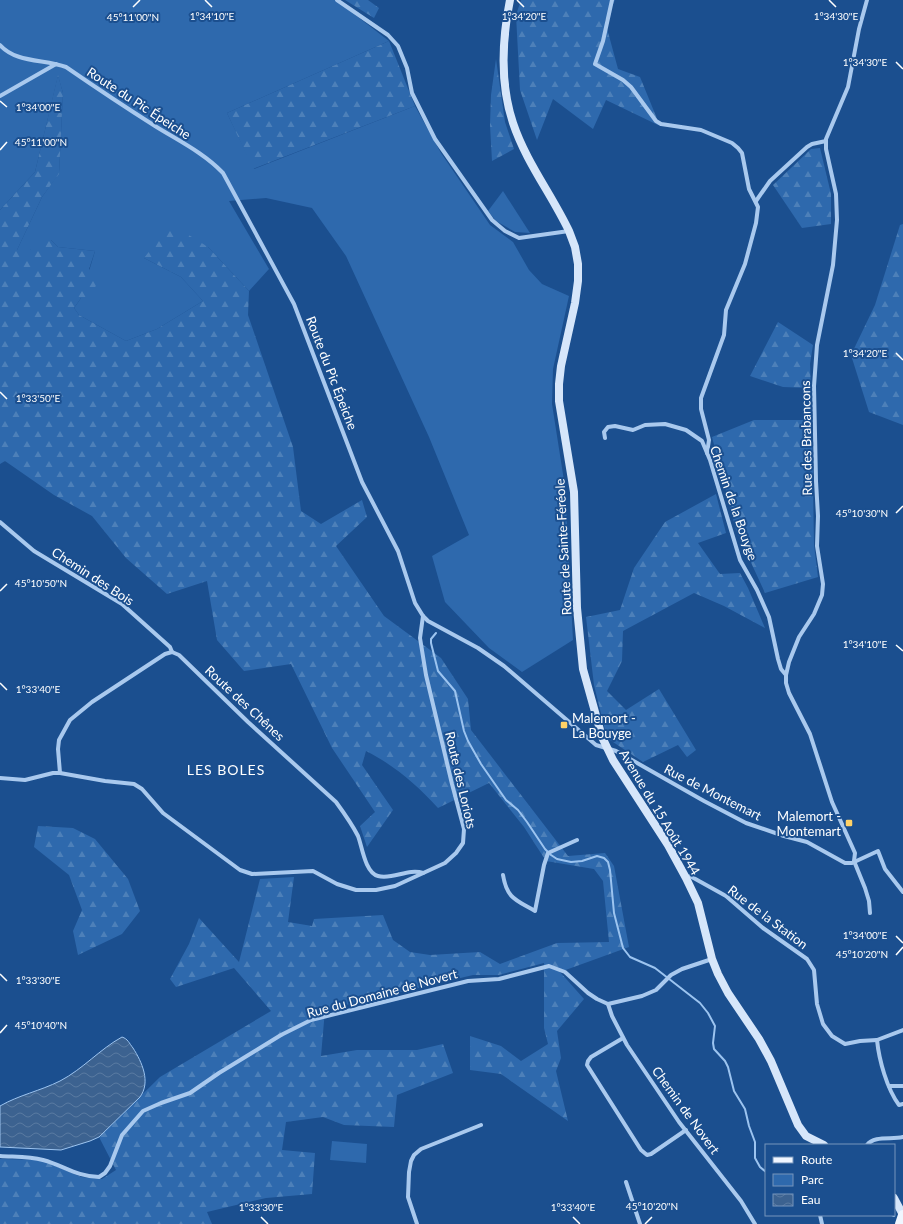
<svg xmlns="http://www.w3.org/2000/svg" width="903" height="1224" viewBox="0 0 903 1224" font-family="Lato,sans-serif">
  <defs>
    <pattern id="forest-firs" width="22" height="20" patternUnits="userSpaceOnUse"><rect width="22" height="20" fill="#2e69ad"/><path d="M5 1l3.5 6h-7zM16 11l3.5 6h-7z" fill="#4d80b9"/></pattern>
    <pattern id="water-waves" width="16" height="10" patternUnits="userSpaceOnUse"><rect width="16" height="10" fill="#3c6290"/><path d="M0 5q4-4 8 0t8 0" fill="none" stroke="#597aa1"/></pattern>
  </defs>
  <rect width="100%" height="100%" fill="#1b4f8f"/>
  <g fill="#2e69ad">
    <path d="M0,0H336L389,41L227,113L254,169L415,106L441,153L490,225L513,242L529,270L542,284L569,296L553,369L552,404L565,487L573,640L522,672L489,648L445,602L432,556L469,535L429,437L346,256L312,208L266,198L229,201L269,269L249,291L208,247L144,258L181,277L203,301L157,329L126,341L79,315L74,308L81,298L95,251L58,247L51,240L30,250H17L42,197L59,173L63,93L58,76L35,172L0,210Z"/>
    <path d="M503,191L530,233L515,232L496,221L488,211Z"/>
    <path d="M332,1141L367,1144L366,1163L330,1160Z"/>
  </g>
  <g fill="url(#forest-firs)">
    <path d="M345,0H368L379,8L374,18Z"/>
    <path d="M521,0H615L605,21L618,69L640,77L660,126L606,100L593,129L553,99L537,140L520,90L516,15Z"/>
    <path d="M389,41L415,106L253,169L227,113Z"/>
    <path d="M496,59L505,122L514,149L492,161L490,125L491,95Z"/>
    <path d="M58,75L63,93L59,174L42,197L17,250H30L38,238L51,240L58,247L95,251L89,269L99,279L91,296L81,298L74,308L79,315L126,341L157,329L203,301L181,277L144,258L171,224L208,247L249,291L248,315L293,447L301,511L321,524L362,500L367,517L336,546L384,616L441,658L468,699L471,730L568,856L605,853L614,866L629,947L560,972L584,999L557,1031L561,1058L556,1071L568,1121L501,1074L470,1070V1036L501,1046L521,1061L548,1044L544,1028V963L499,975H473L325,1010L321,1056L357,1050H417L443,1044L453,1073L397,1095L394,1127L344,1125L323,1117L286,1122L282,1150L315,1153L312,1194L266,1198L207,1212L212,1224H0V1159L41,1160L81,1177L102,1179L116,1170L99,1137L160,1077L271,1011L234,968L176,987L170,979L189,944L199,918L239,962L260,879L294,877L288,922L312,926L314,919L383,915L393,940L410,952L430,955L480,952L500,964L557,943L609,942L603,881L594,869L546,861L524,827L489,783L438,808C417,785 394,765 366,751L362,765L393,810L367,847L360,826L375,812L332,748L291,664L244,671L217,640L207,581L167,594L126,558L92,516L54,495L5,461L0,464V210L35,172Z"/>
    <path d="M820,148L831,194V224L802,228L773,185L811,149Z"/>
    <path d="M903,224V425L869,412L851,355L875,305L900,225Z"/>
    <path d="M778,322L813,345L810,364L811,388L783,387L750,376Z"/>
    <path d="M754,420H812L814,545L818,577L765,593L736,530L712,437Z"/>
    <path d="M716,494L726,533L698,543L720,574L740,573L748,588L765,628L724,606L694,593L623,631L622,661L607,691L626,710L659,689L696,750L687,757L678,745L643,762L607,738L594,685L586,617L620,610L634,568L665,522Z"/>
    <path d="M38,826L73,828L95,839L128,879L140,911L122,934L78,955L73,931L82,910L69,875L34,847Z"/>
  </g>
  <path fill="url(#water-waves)" stroke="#9cc4f0" d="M122,1037C128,1039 129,1043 133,1048C142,1062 151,1082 140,1097L99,1137L90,1141L61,1150L0,1147V1106C19,1095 40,1091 60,1081C83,1069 100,1049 122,1037Z"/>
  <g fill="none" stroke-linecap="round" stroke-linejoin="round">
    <g stroke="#9cc4f0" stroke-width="2">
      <path d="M436,633L431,639V643L438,671L455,691L464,731L468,741L481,764L506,800L518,810L527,822L545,849L551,855L557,859L571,862L582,861L597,856L604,858L608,862L610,870L614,913L623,948L630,957L655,968L700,1003L708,1013L715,1026L713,1043L714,1049L725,1061L728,1067L734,1091L745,1109L749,1126L755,1142V1158L760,1167L766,1172"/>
      <path d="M892,1215L894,1216"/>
    </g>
    <g stroke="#a9c9ee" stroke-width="4">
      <path d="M337,0L388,35L398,46L407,68L412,93L435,139L492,220L505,231L519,238L569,231"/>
      <path d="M612,0L603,41L595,64L623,80L631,87L656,121L661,124L701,130L732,143L738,148L742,153L749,189L758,207L756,223L745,264L726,310L724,335L701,398V409L709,440L707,453"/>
      <path d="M867,0L859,29L848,87L826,139V149L836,194L837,220L833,265L817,345L814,386L816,481L818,516L817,546L823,584L822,595L814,614L799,637L789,662L786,675V683L789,693L810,734L832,802L855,853L854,861L865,888L869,901L870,913"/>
      <path d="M0,45C16,63 44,59 66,67C95,87 125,107 155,126C179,141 204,153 223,173L294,304L362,482L398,551L415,603L423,616L428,621L478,648L504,666L596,745L616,751L704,801L746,823L784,836L807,842L845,863H852L878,851L885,869L903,892"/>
      <path d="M0,96L56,64"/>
      <path d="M756,201L770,181L807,147L812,144L826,141"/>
      <path d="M605,438L604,432L608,427L615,426L633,430L645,425L665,424L686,430L702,441L710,460L740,560L757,590L769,617L778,659L781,669L786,675"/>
      <path d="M0,522L34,551L122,604L170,647L172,652"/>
      <path d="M60,773L58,749L59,740L70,720L92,702L165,654L172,652L179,655L248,722L336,802C344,813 352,824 358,836C362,846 365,873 378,876C393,880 408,868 423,873"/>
      <path d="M0,778L25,780L53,773H60L105,781L134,784L142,789L163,813L240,870L252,874L313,871L337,884L356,890H376L395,886L445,863L456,853L463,843L464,829L452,784L426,675L420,638L423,616"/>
      <path d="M503,875C507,899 516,900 535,911L544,865L548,853L577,840"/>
      <path d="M686,878L690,876L726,896L763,928L807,959L814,970L817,1004L823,1024L832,1036L845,1044L860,1041L877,1040L903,1030"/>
      <path d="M608,1004L612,1016L627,1045L679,1122L741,1201L755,1224"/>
      <path d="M623,1038L591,1057L588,1061L587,1065L641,1150L647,1155L651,1154L686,1130"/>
      <path d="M877,1040C879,1060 887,1089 899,1105L903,1104"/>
      <path d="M889,1086H903"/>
      <path d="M867,1145C874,1135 892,1140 903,1137"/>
      <path d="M0,1156C14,1157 29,1156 43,1160C65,1166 75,1176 99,1177L105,1173L110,1166L122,1135L143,1111L161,1103L190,1093L219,1073L281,1035L311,1020L468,981L499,979L549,966L565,972L588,993L597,999L608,1004L642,996L656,990L671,975L682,969L712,959"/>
      <path d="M626,1182L640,1224"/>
      <path d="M820,1215L822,1224"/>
      <path d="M417,1224L408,1197L409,1172L411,1161L414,1155L421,1149L481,1125"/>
    </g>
    <g stroke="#d6e6fa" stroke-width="8">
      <path d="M510,0C502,40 500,84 513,123C526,162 552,195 569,231L575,247L578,264V281L575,303L561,366L559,384V401L574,492L577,608L583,669L602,737L613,760L668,845L686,878L698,903L712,959L718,974L728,993L759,1039L771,1061L798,1125L806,1136L824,1145"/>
      <path d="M894,1198L903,1215"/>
    </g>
    <path stroke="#f0f6ff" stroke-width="10" d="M900,1224L903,1215"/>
  </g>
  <path fill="none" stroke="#fff" stroke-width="1.5" d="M205,0L212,7M517,0L524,7M829,0L836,7M133,7L140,0M896,62L903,69M0,101L7,107M0,150L7,142M896,353L903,360M0,392L7,399M896,513L903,506M0,591L7,584M896,645L903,651M0,683L7,690M896,936L903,943M896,955L903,947M0,974L7,981M0,1033L7,1025M261,1217L268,1224M573,1217L580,1224M645,1224L652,1217"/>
  <g fill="#ffd166" stroke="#1b4f8f" stroke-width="1.5">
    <rect x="560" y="721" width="8" height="8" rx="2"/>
    <rect x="845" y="819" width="8" height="8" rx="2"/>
  </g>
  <g text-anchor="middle" stroke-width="4" stroke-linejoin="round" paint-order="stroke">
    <g font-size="13" fill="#fff" stroke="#1b4f8f">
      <text transform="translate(139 103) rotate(33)" y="5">Route du Pic Épeiche</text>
      <text transform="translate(332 373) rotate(69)" y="5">Route du Pic Épeiche</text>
      <text transform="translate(806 438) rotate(-91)" y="5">Rue des Brabancons</text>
      <text transform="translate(734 503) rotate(71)" y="5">Chemin de la Bouyge</text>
      <text transform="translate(563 547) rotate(-93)" y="5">Route de Sainte-Féréole</text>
      <text transform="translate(93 576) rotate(33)" y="5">Chemin des Bois</text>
      <text transform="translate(245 703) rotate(43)" y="5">Route des Chênes</text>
      <text transform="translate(461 780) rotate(77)" y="5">Route des Loriots</text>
      <text transform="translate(713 792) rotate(27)" y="5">Rue de Montemart</text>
      <text transform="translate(660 812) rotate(59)" y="5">Avenue du 15 Août 1944</text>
      <text transform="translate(768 917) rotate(37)" y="5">Rue de la Station</text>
      <text transform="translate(382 993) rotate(-15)" y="5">Rue du Domaine de Novert</text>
      <text transform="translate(686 1110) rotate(54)" y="5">Chemin de Novert</text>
    </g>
    <g font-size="13" fill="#fff" stroke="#1b4f8f" text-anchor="start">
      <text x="572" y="723">Malemort -<tspan x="572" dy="15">La Bouyge</tspan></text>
      <text x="841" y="821" text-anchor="end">Malemort -<tspan x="841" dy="15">Montemart</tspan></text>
    </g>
    <g font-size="14" letter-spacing="1" fill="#fff" stroke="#1b4f8f">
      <text x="226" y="775">LES BOLES</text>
    </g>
  </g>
  <g font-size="10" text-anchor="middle" fill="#fff" stroke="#1b4f8f" stroke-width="4" stroke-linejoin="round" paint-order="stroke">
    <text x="212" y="20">1°34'10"E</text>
    <text x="524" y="20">1°34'20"E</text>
    <text x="836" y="20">1°34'30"E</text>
    <text x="133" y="21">45°11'00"N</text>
    <text x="865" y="66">1°34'30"E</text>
    <text x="38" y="111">1°34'00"E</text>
    <text x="41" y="146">45°11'00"N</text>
    <text x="865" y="357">1°34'20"E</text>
    <text x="38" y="402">1°33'50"E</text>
    <text x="862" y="517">45°10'30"N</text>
    <text x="41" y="587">45°10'50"N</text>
    <text x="865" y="648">1°34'10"E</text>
    <text x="38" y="693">1°33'40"E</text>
    <text x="865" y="939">1°34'00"E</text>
    <text x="862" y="958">45°10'20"N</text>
    <text x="38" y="984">1°33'30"E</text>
    <text x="41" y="1029">45°10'40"N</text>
    <text x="652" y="1210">45°10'20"N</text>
    <text x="261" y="1211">1°33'30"E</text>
    <text x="573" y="1211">1°33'40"E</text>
  </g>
  <rect x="765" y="1144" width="130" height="72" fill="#1b4f8f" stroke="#7695bc"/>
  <rect x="773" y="1157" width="20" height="6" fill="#f0f6ff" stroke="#7695bc"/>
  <text x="801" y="1164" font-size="12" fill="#ffffff">Route</text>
  <rect x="773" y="1174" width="20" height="12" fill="#2e69ad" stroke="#7695bc"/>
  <text x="801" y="1184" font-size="12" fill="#ffffff">Parc</text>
  <rect x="773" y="1194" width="20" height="12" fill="url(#water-waves)" stroke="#7695bc"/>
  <text x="801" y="1204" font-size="12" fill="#ffffff">Eau</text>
</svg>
